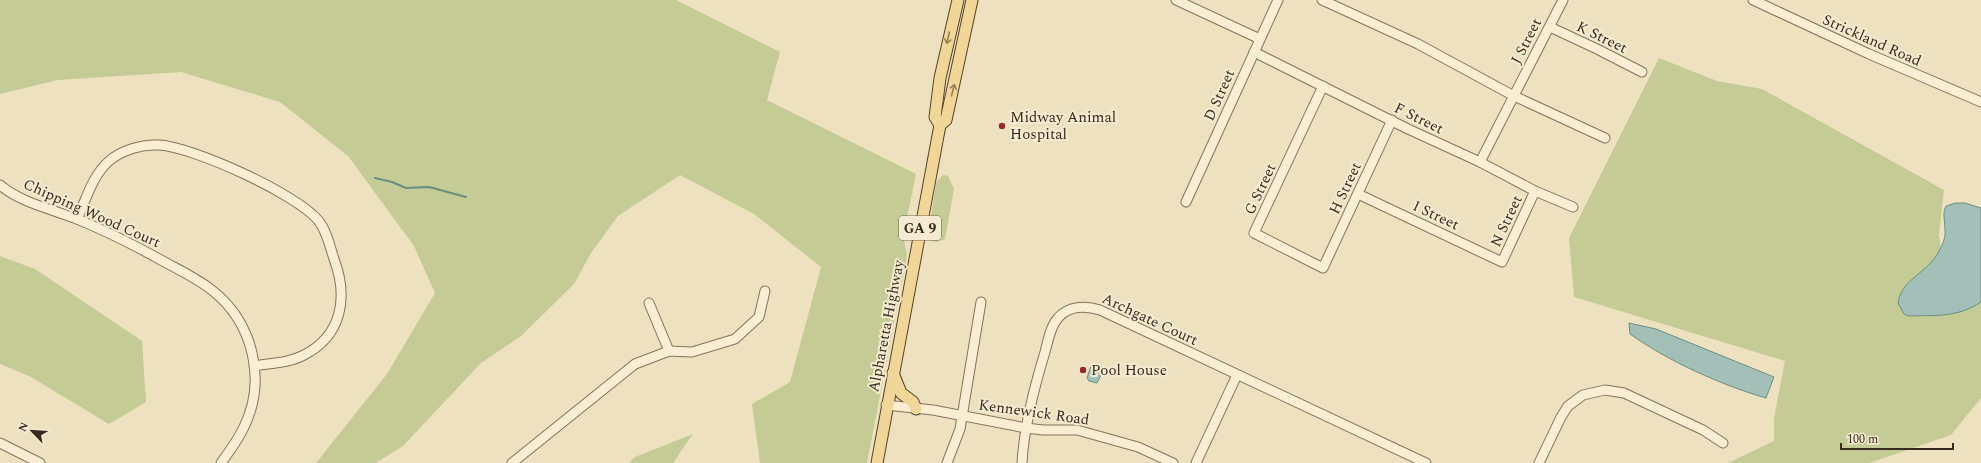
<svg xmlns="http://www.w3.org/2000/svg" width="1981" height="463" viewBox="0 0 1981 463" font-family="Spectral,serif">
  <rect width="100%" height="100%" fill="#eee1c0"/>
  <g fill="#c4cb94">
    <path d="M0,0H676L780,52L767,100L916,174L903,236L907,255L867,463H760L752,404L790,382L821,267L754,214L680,175L618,216L591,253L574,284L521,336L481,363L403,446L376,463H316L387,374L435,293L414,246L348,156L280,102L181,72L58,80L0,94Z"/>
    <path d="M1659,58L1717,81L1762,89L1944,190L1939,235L1944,273L1981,287V398L1951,435L1869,463H1728L1774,441V418L1785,361L1574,297L1569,238Z"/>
    <path d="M943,175L948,176L954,189L945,239L937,242L932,241L928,235L936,184L938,180Z"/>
    <path d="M0,256L35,269L142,341L146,402L109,424L29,376L0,364Z"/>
    <path d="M693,434L673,463H629L635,457Z"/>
  </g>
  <g fill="#a3c0b8" stroke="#6a8e85">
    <path d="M1956,203H1965L1981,208V302C1957,318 1936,315 1909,316L1904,314L1898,303C1901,280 1925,274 1936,256C1941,248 1946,239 1945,230C1945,220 1942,214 1946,206Z"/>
    <path d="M1629,323L1656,329L1774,377L1766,398C1721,385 1668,361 1630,334Z"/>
    <path d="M1094,364L1102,367L1101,375L1097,383L1089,381L1087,378L1091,366Z"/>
  </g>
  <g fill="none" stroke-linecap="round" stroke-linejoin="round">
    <path stroke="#6a8e85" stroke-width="2" d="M375,178L392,182L406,188L429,187L466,197"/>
    <defs>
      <g id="minor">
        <path d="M1176,0L1260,39"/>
        <path d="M1322,0L1418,44L1514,96L1605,138"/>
        <path d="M1753,0L1869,54L1981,102"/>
        <path d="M1550,27L1597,49L1642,72"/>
        <path d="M1254,52L1408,129L1480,162L1535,191L1573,207"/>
        <path d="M1323,86L1254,233L1323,268L1392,120"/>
        <path d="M1480,162L1563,0"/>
        <path d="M0,185C21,203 52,209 77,219C106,231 134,245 161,260C179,270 197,278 213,291C253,323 267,380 244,427C238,440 229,452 221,463"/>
        <path d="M1358,194L1502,262L1535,191"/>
        <path d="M1186,202L1278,0"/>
        <path d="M77,219C86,200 92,176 109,161C122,150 142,144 159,145C194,147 296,194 318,220C327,231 330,247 334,259C348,296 343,335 304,355C289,363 271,363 254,366"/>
        <path d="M649,303L669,351"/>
        <path d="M886,405L933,410L1026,428L1043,430H1077L1138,447L1173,463"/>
        <path d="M0,443L40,463"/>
        <path d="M512,463L635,364L669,351L692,352L735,339L759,317L765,291"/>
        <path d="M947,463L960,429L981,302"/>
        <path d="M1022,463C1024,426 1034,388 1045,352C1048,341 1050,327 1058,318C1068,306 1085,305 1100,310L1426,463"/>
        <path d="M1196,463L1237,375"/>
        <path d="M1539,463L1561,417L1568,406L1583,395L1605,390L1624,393L1703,430L1723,443"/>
      </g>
      <g id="major">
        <path d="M940,125L946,120L972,0"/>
        <path d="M940,125L935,117L940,78L958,0"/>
        <path d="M893,373L901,393L913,402L916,409"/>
        <path d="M877,463L940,125"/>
      </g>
    </defs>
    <use href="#minor" stroke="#877258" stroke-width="11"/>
    <use href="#major" stroke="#54402d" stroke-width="13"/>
    <use href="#minor" stroke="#f9eed3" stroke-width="9"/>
    <use href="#major" stroke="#f1d797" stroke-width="11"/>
  </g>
  <defs><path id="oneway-shaft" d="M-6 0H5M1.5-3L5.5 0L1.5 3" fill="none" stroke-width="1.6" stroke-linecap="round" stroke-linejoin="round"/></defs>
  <g stroke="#94805a">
    <use href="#oneway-shaft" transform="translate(948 38) rotate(103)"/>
    <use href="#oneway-shaft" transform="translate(953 90) rotate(-76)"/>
  </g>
  <g fill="#962a28" stroke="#f5ebd0" stroke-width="1.5">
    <circle cx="1002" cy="126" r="4"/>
    <circle cx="1083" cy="370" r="4"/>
  </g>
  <g text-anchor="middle" stroke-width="4" stroke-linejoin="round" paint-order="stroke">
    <rect fill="#f5ebd0" stroke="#6f6453" stroke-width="1" x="899" y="216" width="42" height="24" rx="3"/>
    <g font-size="14" font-weight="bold" fill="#362a1d">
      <text x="920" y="233">GA 9</text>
    </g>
    <g font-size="15" fill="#362a1d" stroke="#f5ebd0">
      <text transform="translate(1602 37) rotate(26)" y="5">K Street</text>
      <text transform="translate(1872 40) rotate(24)" y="5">Strickland Road</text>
      <text transform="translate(1526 41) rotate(-63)" y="5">J Street</text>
      <text transform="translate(1219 95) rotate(-66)" y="5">D Street</text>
      <text transform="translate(1419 118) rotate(26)" y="5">F Street</text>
      <text transform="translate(1345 188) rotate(-65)" y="5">H Street</text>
      <text transform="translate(1260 189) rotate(-65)" y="5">G Street</text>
      <text transform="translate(92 213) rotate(24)" y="5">Chipping Wood Court</text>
      <text transform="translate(1436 215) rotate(25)" y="5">I Street</text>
      <text transform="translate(1506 221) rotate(-65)" y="5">N Street</text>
      <text transform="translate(1150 319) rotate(25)" y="5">Archgate Court</text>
      <text transform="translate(886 326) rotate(-79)" y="5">Alpharetta Highway</text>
      <text transform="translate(1034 412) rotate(8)" y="5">Kennewick Road</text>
    </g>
    <g font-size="15" fill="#362a1d" stroke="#f5ebd0" text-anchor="start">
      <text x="1010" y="122">Midway Animal<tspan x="1010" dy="17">Hospital</tspan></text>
      <text x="1091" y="375">Pool House</text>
    </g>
  </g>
  <g transform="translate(32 431) rotate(295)" stroke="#f5ebd0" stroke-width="3" paint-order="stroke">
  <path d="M0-3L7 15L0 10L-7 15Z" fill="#362a1d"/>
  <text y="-6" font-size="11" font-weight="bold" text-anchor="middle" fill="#362a1d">N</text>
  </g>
  <path d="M1841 443v6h112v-6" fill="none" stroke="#362a1d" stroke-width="2"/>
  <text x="1847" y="443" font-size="12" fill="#362a1d" stroke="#f5ebd0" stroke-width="3" paint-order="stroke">100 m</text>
</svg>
